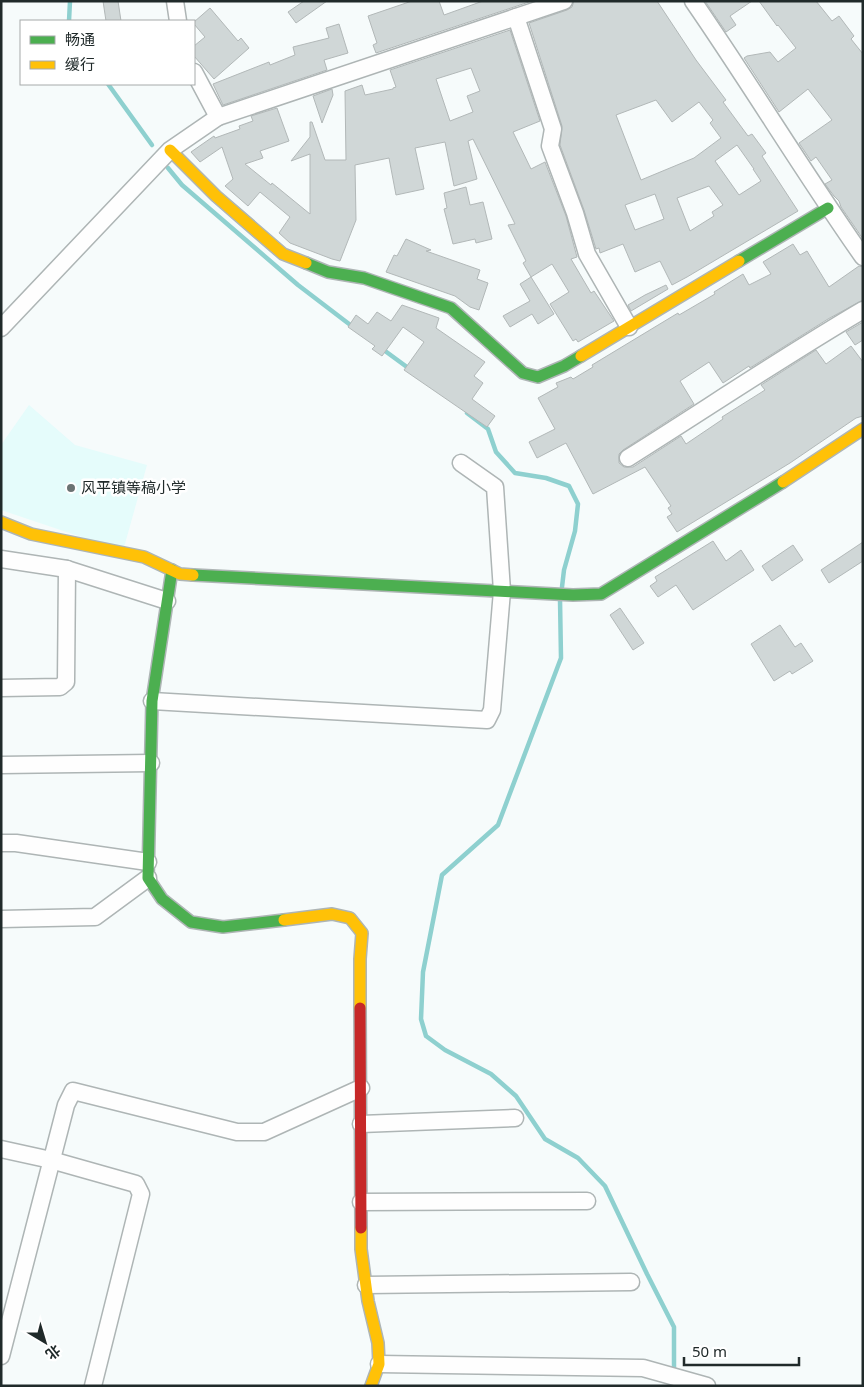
<svg xmlns="http://www.w3.org/2000/svg" width="864" height="1387" viewBox="0 0 864 1387" font-family="'Noto Sans','Noto Sans SC',sans-serif">
  <rect width="100%" height="100%" fill="#f6fbfb"/>
  <path fill="#e5fcfb" d="M29,405L75,445L147,465L123,551L1,510V445Z"/>
  <g fill="none" stroke-linecap="round" stroke-linejoin="round">
    <g stroke="#8ed0cf" stroke-width="4.5">
      <path d="M69,21L70,1"/>
      <path d="M108,84L152,145"/>
      <path d="M168,168L182,185L298,285L353,327"/>
      <path d="M381,348L411,370"/>
      <path d="M467,413L488,429L496,452L515,473L546,478L569,486L578,504L575,531L564,570L562,587"/>
      <path d="M560,599L561,658L498,825L442,875L423,972L421,1019L426,1036L445,1050L491,1074L516,1096L545,1139L578,1158L605,1186L647,1274L674,1327V1386"/>
    </g>
  </g>
  <g fill="#d0d7d7" stroke="#b2b8b8" fill-rule="evenodd">
    <path d="M103,1H118L121,21H106Z"/>
    <path d="M304,1H327L296,23L288,12Z"/>
    <path d="M412,1H439L444,15L483,1H532L376,53L373,45L377,43L368,16Z"/>
    <path d="M574,1H657L696,60L726,100L723,102L748,136L752,134L766,153L762,156L798,211L687,277L672,285L660,261L635,272L623,244L600,253L599,248L596,249L584,210L560,145L562,126L529,23L567,10L572,7ZM656,100L672,122L699,102L713,120L710,123L721,138L694,158L641,180L616,115ZM737,145L754,169H753L761,181L739,195L715,161ZM709,186L723,205L712,212L714,216L690,231L677,198ZM655,194L664,219L635,230L625,205Z"/>
    <path d="M705,1H752L730,16L736,25L726,32Z"/>
    <path d="M759,1H816L832,21L839,16L854,36L851,39L863,54V239L841,207L839,201L834,196L825,184L832,180L816,157L811,161L799,143L832,120L808,89L779,112L744,58L747,56L770,52L778,62L796,48L778,25L777,26Z"/>
    <path d="M210,8L238,41L241,38L249,48L214,79L194,56V46L205,37L194,24V22Z"/>
    <path d="M339,24L348,53L324,60L327,70L223,105L213,84L269,62L270,65L295,55L293,47L329,38L326,28Z"/>
    <path d="M510,30L540,121L513,132L531,169L545,162L566,216L577,257L571,259L591,293L594,291L614,321L578,342L576,339L573,341L550,304L569,292L552,264L531,277L523,263L526,261L508,225L515,224L473,139L468,141L477,179L454,186L445,142L415,148L424,189L396,195L389,158L355,165L356,220L340,261L332,259L290,243L279,233L290,217L260,192L248,206L225,186L233,179L222,147L200,162L191,152L214,136L215,138L240,129L239,126L253,121L251,116L277,108L289,141L260,151L263,158L245,164L271,185L272,183L310,214V154L291,161L310,137V122H312L325,160H346L345,91L362,85L365,95L393,89V88L396,87L390,70ZM471,68L480,91L467,96L473,112L450,121L436,79Z"/>
    <path d="M332,89L333,95L322,123L313,96Z"/>
    <path d="M466,187L470,205L483,202L492,239L476,243L475,239L453,244L444,209L447,208L444,193Z"/>
    <path d="M406,239L431,250L426,251L480,270L477,279L488,283L479,310L470,307L455,296L386,272L394,255L397,256Z"/>
    <path d="M793,244L800,255L807,251L829,287L859,266L863,267V300L828,319L750,368L749,366L723,383L709,362L680,381L694,404L623,450L619,454V463L624,467H633L681,436L686,444L723,419L722,417L765,390L761,385L816,350L826,364L851,346L863,362V416L856,418L790,463L677,532L667,517L672,514L668,508L671,506L645,467L593,494L566,443L537,458L529,442L555,429L538,398L558,387L556,383L571,377L573,379L593,367L592,365L678,313L679,315L715,294L714,292L743,274L749,285L771,274L763,262Z"/>
    <path d="M531,277L554,314L538,324L532,314L510,327L503,316L530,301L520,284Z"/>
    <path d="M666,285L668,289L631,311L628,305L645,295Z"/>
    <path d="M402,305L439,318L436,328L485,362L474,376L483,383L472,399L495,416L487,427L404,370L424,342L403,327L382,356L372,349L375,346L348,327L356,315L368,324L377,312L391,321Z"/>
    <path d="M863,322V340L855,345L846,332Z"/>
    <path d="M713,541L726,561L741,550L754,570L693,610L676,585L658,597L650,586L657,581L655,577Z"/>
    <path d="M863,542V561L829,583L821,570Z"/>
    <path d="M793,545L803,560L772,581L762,566Z"/>
    <path d="M620,608L644,643L633,650L610,615Z"/>
    <path d="M780,625L795,647L801,643L813,661L792,674L790,671L774,681L751,644Z"/>
  </g>
  <g fill="none" stroke-linecap="round" stroke-linejoin="round">
    <defs>
      <g id="street">
        <path d="M175,1L178,21"/>
        <path d="M693,1C751,85 804,173 863,257"/>
        <path d="M516,17L553,129L550,146L575,213L587,254L629,327"/>
        <path d="M194,72L218,117"/>
        <path d="M1,328L170,150L218,117L564,1"/>
        <path d="M628,458C706,409 783,357 863,310"/>
        <path d="M1,559L67,569L167,601"/>
        <path d="M1,688L60,687L66,682L67,569"/>
        <path d="M152,701L487,720L492,710L502,591L495,487L461,463"/>
        <path d="M1,765L151,763"/>
        <path d="M1,843H16L148,862"/>
        <path d="M1,919L95,917L148,878"/>
        <path d="M361,1124L515,1118"/>
        <path d="M1,1149L51,1160L136,1184L141,1194L93,1386"/>
        <path d="M361,1202L587,1201"/>
        <path d="M366,1285L631,1282"/>
        <path d="M1,1356L66,1105L73,1091L237,1132H264L361,1088"/>
        <path d="M379,1364L643,1368L707,1386"/>
      </g>
      <g id="fast">
        <path d="M739,261L828,208"/>
        <path d="M306,263L328,272L364,278L451,308L523,373L538,377L564,366L581,356"/>
        <path d="M172,570L152,701L148,878L162,899L191,922L223,927L284,920"/>
        <path d="M193,575L573,595L601,594L783,482"/>
      </g>
      <g id="slow">
        <path d="M170,150L216,196L283,254L306,263"/>
        <path d="M581,356L739,261"/>
        <path d="M783,482L863,429"/>
        <path d="M1,522L31,534L144,557L180,574L193,575"/>
        <path d="M284,920L332,914L350,918L362,933L360,959V1008"/>
        <path d="M361,1228V1249L368,1301L378,1343L379,1364L371,1386"/>
      </g>
      <path id="jam" d="M360,1008L361,1228"/>
    </defs>
    <use href="#street" stroke="#aeb5b5" stroke-width="19"/>
    <use href="#fast" stroke="#aeb5b5" stroke-width="14"/>
    <use href="#slow" stroke="#aeb5b5" stroke-width="14"/>
    <use href="#jam" stroke="#aeb5b5" stroke-width="14"/>
    <use href="#street" stroke="#fefefe" stroke-width="16"/>
    <use href="#fast" stroke="#4caf50" stroke-width="11"/>
    <use href="#slow" stroke="#ffc107" stroke-width="11"/>
    <use href="#jam" stroke="#c62828" stroke-width="11"/>
  </g>
  <circle fill="#6b7373" stroke="#fff" stroke-width="2" cx="71" cy="488" r="5"/>
  <g text-anchor="middle" stroke-width="5" stroke-linejoin="round" paint-order="stroke">
    <g font-size="15" fill="#202a2a" stroke="#fff" text-anchor="start">
      <text x="81" y="493">风平镇等稿小学</text>
    </g>
  </g>
  <rect width="864" height="1387" fill="none" stroke="#202a2a" stroke-width="5"/>
  <rect x="20" y="20" width="175" height="65" fill="#ffffff" stroke="#a6aaaa"/>
  <rect x="30" y="36" width="25" height="8" fill="#4caf50" stroke="#a6aaaa"/>
  <text x="65" y="45" font-size="15" fill="#202a2a">畅通</text>
  <rect x="30" y="61" width="25" height="8" fill="#ffc107" stroke="#a6aaaa"/>
  <text x="65" y="70" font-size="15" fill="#202a2a">缓行</text>
  <g transform="translate(45 1342) rotate(142)" stroke="#ffffff" stroke-width="4" paint-order="stroke">
  <path d="M0-4L9 19L0 12L-9 19Z" fill="#202a2a"/>
  <text y="-8" font-size="14" font-weight="bold" text-anchor="middle" fill="#202a2a">北</text>
  </g>
  <path d="M684 1357v8h115v-8" fill="none" stroke="#202a2a" stroke-width="2.5"/>
  <text x="692" y="1357" font-size="15" fill="#202a2a" stroke="#ffffff" stroke-width="4" paint-order="stroke">50 m</text>
</svg>
